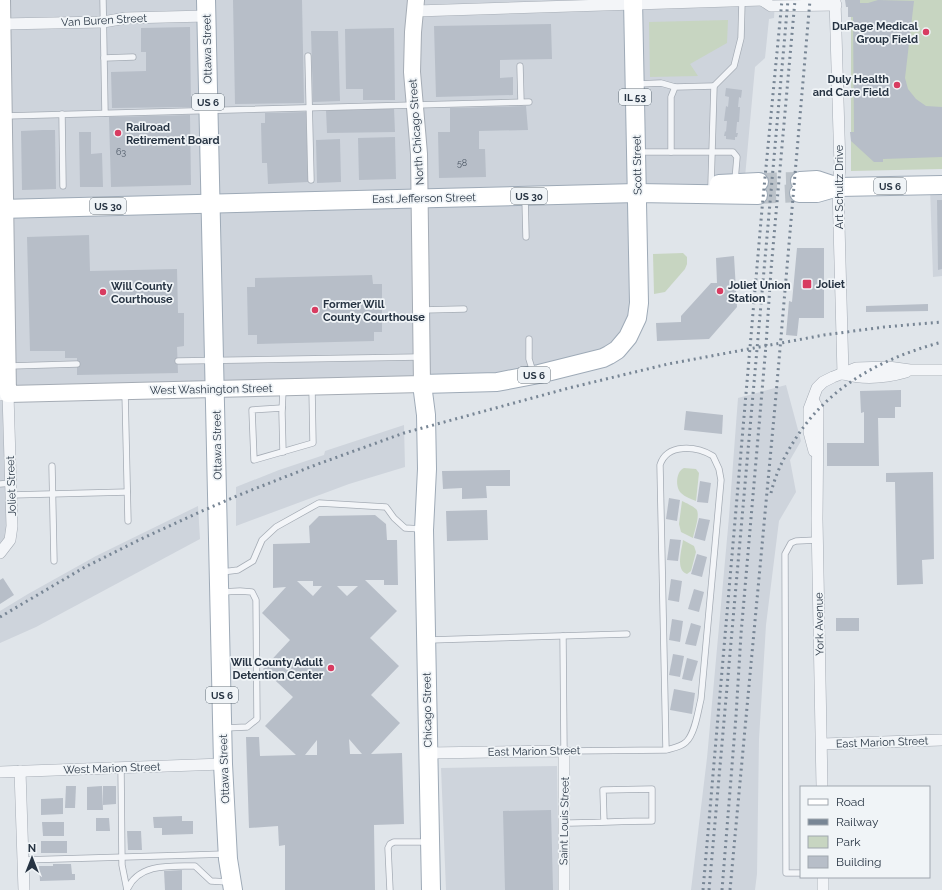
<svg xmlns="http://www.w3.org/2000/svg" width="942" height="890" viewBox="0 0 942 890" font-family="Raleway,sans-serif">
  <rect width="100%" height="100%" fill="#e0e5ea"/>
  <g fill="#ced4dc">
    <path d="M3,0H775L774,18L769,19L765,58L755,67L744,188L7,207Z"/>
    <path d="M942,186V276L933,277L930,187Z"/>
    <path d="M636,194L638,302L622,344L541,372L5,391L9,527L3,544L0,546V210Z"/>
    <path d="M786,385L801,441L790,460L796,492L779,521L766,625L759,739L757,874L755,890H691L707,758L729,517L738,398Z"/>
    <path d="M404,425L405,467L349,484L236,526V487L279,470L324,455L325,451Z"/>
    <path d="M198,506L200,539L36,627L0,643V611L28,594L96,556Z"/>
    <path d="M557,766L559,890H446L441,768Z"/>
  </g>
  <g fill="#c7d5c1">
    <path d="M851,0H942V169L851,171Z"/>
    <path d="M728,20L727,43L690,64L698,76L650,77L649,22Z"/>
    <path d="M683,253L687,257V264L685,269L665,292L654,294L653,254Z"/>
    <path d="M684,468L696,469L699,473L696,501C691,499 685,497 681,493C675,487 676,471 684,468Z"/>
    <path d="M682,501C686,503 693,506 696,509C701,514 694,532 693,538L681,532L679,524Z"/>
    <path d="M683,540L694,546L696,552L691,571L687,574C675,570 682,549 683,540Z"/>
  </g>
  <g fill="#b7bec8" fill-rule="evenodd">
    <path d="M233,0H302L304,103L235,104Z"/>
    <path d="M845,0H860V3H868L878,0L914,1L905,78L908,89L916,99L926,106L942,107V157L883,159V162H874L851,141L850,132H854L853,17H848V7H846Z"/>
    <path d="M551,24L552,59L500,60V78L513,77V95L436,97L434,26Z"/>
    <path d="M190,27L191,107L112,108L111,72L146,71V52H141V28Z"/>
    <path d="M394,28L395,100H363V89H346L345,29Z"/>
    <path d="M311,31H338L340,101L313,102Z"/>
    <path d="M726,88L742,90L741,98L739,97L738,107H740L739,122H737L736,133H738L737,137H735V140L726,139V136H724L725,131L726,132L727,121H724L726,106L728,107L729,97L725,96Z"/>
    <path d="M526,106L528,130L479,131V149H485L486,177L439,178L438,132H450V108Z"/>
    <path d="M394,108L395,132L327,133L326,110Z"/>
    <path d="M306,112L308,182L268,184L267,163H262L261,123H265V113Z"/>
    <path d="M190,115L191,185L111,187L109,117Z"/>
    <path d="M43,130H55L56,189L22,190L21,131Z"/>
    <path d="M79,132H91V154L102,153L103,187H80Z"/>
    <path d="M395,137L396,179L359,180L358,138Z"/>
    <path d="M340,139L341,182L317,183L316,140Z"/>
    <path d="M937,200H942V269L938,270Z"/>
    <path d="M89,235L90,271L177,269L178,313H184V346L177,347L178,373L77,375V358H65V351H30L27,237Z"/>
    <path d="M797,248H824V318H799L797,336L786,335L789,301L792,302Z"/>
    <path d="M734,256L737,307L709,339L657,341L656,323L681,322V316L711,283H717L716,258Z"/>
    <path d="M372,275L373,284H382V332H374V341L257,344V335H248L247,287H255V278Z"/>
    <path d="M928,304V311L866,312V306Z"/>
    <path d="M901,390V407H895V418H878L879,466H827V443H864V412L861,413L860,391Z"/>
    <path d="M686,411L723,415L722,434L684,430Z"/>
    <path d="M510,470V486H486L487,498L462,499V488L443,489L442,471Z"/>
    <path d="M933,472L934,559L922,560L923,584L897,585L895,482H886V473Z"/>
    <path d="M700,481L711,483L708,503L697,502Z"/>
    <path d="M669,498L680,500L677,521L666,519Z"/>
    <path d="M487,510L488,540L447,541L446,511Z"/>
    <path d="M375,515L386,524L387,540H397L398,585H384V580H365L397,611L370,638L399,666L371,695L400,723L371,754L402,753L404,824L374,825L375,890H285V845L279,846L278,826L249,828L246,737H259L260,756L296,755L265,726L293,697L263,669L290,640L262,613L286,587L273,588V544L310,543L309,526L319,516ZM297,581H313V586H322L313,596ZM337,586H358L347,596ZM349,739L362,754H350ZM317,740V755H305Z"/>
    <path d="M699,518L710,520L705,541L694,538Z"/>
    <path d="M670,539L681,540L678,561L667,560Z"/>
    <path d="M697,554L707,557L702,577L691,574Z"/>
    <path d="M3,578L14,595L0,604V580Z"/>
    <path d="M671,579L682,581L679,602L668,600Z"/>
    <path d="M694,589L704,592L699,612L688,609Z"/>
    <rect x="836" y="618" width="23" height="13"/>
    <path d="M672,619L683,621L680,642L669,640Z"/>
    <path d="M691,623L701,626L696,646L685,644Z"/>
    <path d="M673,654L684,656L680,677L669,675Z"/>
    <path d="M687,658L698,661L692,681L682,679Z"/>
    <path d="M674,689L695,693L692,714L670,710Z"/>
    <path d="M66,786H76L75,808H65Z"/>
    <path d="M102,786L103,810H87V787Z"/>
    <path d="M103,786H116V804L103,805Z"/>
    <path d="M63,798V814L41,815V799Z"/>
    <path d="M551,810L553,890H505L503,811Z"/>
    <path d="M182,816V821H193V834L162,835V828H154L153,817Z"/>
    <path d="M96,818H109L110,831H96Z"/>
    <path d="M42,822H64V836H43Z"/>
    <path d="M127,831H141L142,850H128Z"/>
    <rect x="41" y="841" width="26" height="12"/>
    <path d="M53,864H71L72,874H75V880L40,881L39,866H53Z"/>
    <path d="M182,870V890H165L164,871Z"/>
  </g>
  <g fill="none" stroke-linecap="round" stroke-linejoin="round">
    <g stroke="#bbc2c9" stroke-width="18" stroke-dasharray="18 9" stroke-linecap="butt">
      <path d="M759,182L800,181"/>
      <path d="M758,195L799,193"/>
    </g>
    <defs>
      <g id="lane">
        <path d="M103,0L105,113"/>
        <path d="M308,56L311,180"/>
        <path d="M104,58L133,57"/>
        <path d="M520,66L521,102"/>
        <path d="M638,84L661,83L675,87"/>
        <path d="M714,86L675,87L671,97V152H733L737,157L735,180"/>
        <path d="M62,114L63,186"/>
        <path d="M5,116L529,102"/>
        <path d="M637,152H671"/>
        <path d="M711,185L714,86L734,66L741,38L742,1"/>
        <path d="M525,197L526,237"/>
        <path d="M422,310L464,309"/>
        <path d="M529,339V359L533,372"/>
        <path d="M178,361L419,357"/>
        <path d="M10,366L77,364"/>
        <path d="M125,392L128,521"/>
        <path d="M282,408L252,410L254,460L313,443L312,389"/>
        <path d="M283,452L282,413L283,389"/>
        <path d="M52,466L54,561"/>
        <path d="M0,484L11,483"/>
        <path d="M11,495L127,492"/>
        <path d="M222,572L238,570L253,561L262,540L276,527L319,503L386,507L394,518L405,528L421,529"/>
        <path d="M222,592L240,591L252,592L256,600L257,719L247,727L225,728"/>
        <path d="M563,636L564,751L666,750C673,748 681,747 686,742C695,734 698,711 701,699L721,480L719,469L713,456C696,446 667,443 660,465L666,750"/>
        <path d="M429,640L627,634"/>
        <path d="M121,767L122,865L127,890"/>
        <path d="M563,823C593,823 623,821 652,821V789L603,790L604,822"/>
        <path d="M23,860L226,854"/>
        <path d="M801,873H786L785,554L791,543L796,541L817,540"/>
        <path d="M127,890C138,863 171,866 195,866L211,881L228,882"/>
        <path d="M390,890L388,848L390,844L394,842H428"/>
      </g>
      <g id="street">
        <path d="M762,0L771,6L836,5"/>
        <path d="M835,0L840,167L838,187L843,374"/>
        <path d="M416,11L762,0"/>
        <path d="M2,24L103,22L126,18L206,16"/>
        <path d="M843,374C865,380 885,378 906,372"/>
        <path d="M0,395L8,394L12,526L10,540L0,553"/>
        <path d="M813,400L818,409L817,519L822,787"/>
        <path d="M814,451L809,432V409L817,388L823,382L833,377L856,368L888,367L910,370H942"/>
        <path d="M822,744L942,740"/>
        <path d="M428,753L564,751V890"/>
        <path d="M20,771L24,890"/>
        <path d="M0,772L223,764"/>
        <path d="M823,877V890"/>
      </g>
      <path id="secondary" d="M2,0L8,394L422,384L419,154L412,72L413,32L416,0"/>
      <g id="primary">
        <path d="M206,0L223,764L228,859L233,890"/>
        <path d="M800,181L817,180L835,186"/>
        <path d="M719,184L759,182"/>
        <path d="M799,193H817L838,187L942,185"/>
        <path d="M0,209L637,193L758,195"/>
        <path d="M422,384L497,382L539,374L603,358L609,355L617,350L628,337L637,318L639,303L633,0"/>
        <path d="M422,384L426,415L427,469L424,530L431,890"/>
      </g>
    </defs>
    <use href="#lane" stroke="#a5acb5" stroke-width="7"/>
    <use href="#street" stroke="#a5acb5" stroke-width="12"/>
    <use href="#secondary" stroke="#a5acb5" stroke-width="18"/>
    <use href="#primary" stroke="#9eaab7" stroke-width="20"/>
    <use href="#lane" stroke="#f3f5f8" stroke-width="5.5"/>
    <use href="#street" stroke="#f3f5f8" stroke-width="11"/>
    <use href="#secondary" stroke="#fff" stroke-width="16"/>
    <use href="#primary" stroke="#fff" stroke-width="18"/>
    <g stroke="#788695" stroke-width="3" stroke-dasharray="2 4" stroke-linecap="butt">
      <path d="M771,493C775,476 782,461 791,446C825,388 879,359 942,342"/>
      <path d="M0,617L85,567L141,539L200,512L239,495L318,464L404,433L569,388L668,364L824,335L884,327L942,322"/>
      <path d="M703,890L762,209L782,0"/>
      <path d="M709,890L788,0"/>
      <path d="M722,890L736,716L741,634L766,345L771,270L795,0"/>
      <path d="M730,890L776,395L810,0"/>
    </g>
  </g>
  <g fill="#d83c61" stroke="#f0f4f7" stroke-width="1.5">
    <circle cx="926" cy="32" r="4"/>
    <circle cx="897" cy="85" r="4"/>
    <circle cx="118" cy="133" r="4"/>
    <rect x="802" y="279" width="10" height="10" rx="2"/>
    <circle cx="720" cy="291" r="4"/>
    <circle cx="103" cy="292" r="4"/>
    <circle cx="315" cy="310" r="4"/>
    <circle cx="331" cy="668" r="4"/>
  </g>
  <g text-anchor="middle" stroke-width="3.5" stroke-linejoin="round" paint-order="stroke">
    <g font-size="9" fill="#4b5664">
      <text x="121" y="155">63</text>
      <text x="462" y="166">58</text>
    </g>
    <g fill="#f0f4f7" stroke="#636e79" stroke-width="1">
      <rect x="619" y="89" width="32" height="16" rx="3"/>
      <rect x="192" y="94" width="32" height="16" rx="3"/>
      <rect x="874" y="178" width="32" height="16" rx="3"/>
      <rect x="511" y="188" width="36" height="16" rx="3"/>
      <rect x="90" y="198" width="36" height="16" rx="3"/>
      <rect x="518" y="367" width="32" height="16" rx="3"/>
      <rect x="206" y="687" width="32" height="16" rx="3"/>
    </g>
    <g font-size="10" font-weight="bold" fill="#273443">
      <text x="635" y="101">IL 53</text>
      <text x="208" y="106">US 6</text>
      <text x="890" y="190">US 6</text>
      <text x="529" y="200">US 30</text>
      <text x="108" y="210">US 30</text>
      <text x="534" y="379">US 6</text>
      <text x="222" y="699">US 6</text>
    </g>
    <g font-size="11" fill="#273443" stroke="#f0f4f7">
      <text transform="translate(104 20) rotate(-3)" y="4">Van Buren Street</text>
      <text transform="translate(207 49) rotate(-91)" y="4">Ottawa Street</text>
      <text transform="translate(416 132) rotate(-94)" y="4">North Chicago Street</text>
      <text transform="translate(637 165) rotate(-91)" y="4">Scott Street</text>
      <text transform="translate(839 187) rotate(-90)" y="4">Art Schultz Drive</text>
      <text transform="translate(424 198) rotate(-1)" y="4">East Jefferson Street</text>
      <text transform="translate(211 389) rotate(-1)" y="4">West Washington Street</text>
      <text transform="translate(217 445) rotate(-91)" y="4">Ottawa Street</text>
      <text transform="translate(11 486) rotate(-92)" y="4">Joliet Street</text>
      <text transform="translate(819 624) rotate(-91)" y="4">York Avenue</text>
      <text transform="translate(427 710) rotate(-91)" y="4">Chicago Street</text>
      <text transform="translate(882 742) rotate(-2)" y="4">East Marion Street</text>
      <text transform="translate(534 751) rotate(-1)" y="4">East Marion Street</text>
      <text transform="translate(112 768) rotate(-2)" y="4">West Marion Street</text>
      <text transform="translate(224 769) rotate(-92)" y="4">Ottawa Street</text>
      <text transform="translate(564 821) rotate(-89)" y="4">Saint Louis Street</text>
    </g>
    <g font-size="11" font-weight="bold" fill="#273443" stroke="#f0f4f7" text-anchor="start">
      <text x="918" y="30" text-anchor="end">DuPage Medical<tspan x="918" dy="13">Group Field</tspan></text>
      <text x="889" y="83" text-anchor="end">Duly Health<tspan x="889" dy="13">and Care Field</tspan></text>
      <text x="126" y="131">Railroad<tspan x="126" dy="13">Retirement Board</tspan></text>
      <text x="816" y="288">Joliet</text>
      <text x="728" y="289">Joliet Union<tspan x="728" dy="13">Station</tspan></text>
      <text x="111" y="290">Will County<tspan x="111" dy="13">Courthouse</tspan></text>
      <text x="323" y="308">Former Will<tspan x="323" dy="13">County Courthouse</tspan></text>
      <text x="323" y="666" text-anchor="end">Will County Adult<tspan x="323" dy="13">Detention Center</tspan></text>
    </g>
  </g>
  <rect x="800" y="786" width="130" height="92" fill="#f0f4f7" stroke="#a0a7af"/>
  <rect x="808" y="799" width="20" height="6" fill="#ffffff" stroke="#a0a7af"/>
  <text x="836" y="806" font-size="12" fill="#273443">Road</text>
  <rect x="808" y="819" width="20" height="6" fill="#788695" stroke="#a0a7af"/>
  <text x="836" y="826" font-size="12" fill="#273443">Railway</text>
  <rect x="808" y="836" width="20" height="12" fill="#c7d5c1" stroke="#a0a7af"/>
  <text x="836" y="846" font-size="12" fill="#273443">Park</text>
  <rect x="808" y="856" width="20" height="12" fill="#b7bec8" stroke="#a0a7af"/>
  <text x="836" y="866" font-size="12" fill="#273443">Building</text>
  <g transform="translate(32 858)" stroke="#f0f4f7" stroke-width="3" paint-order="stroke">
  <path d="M0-3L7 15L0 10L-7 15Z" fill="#273443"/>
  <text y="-6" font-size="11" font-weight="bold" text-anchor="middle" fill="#273443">N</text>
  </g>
</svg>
